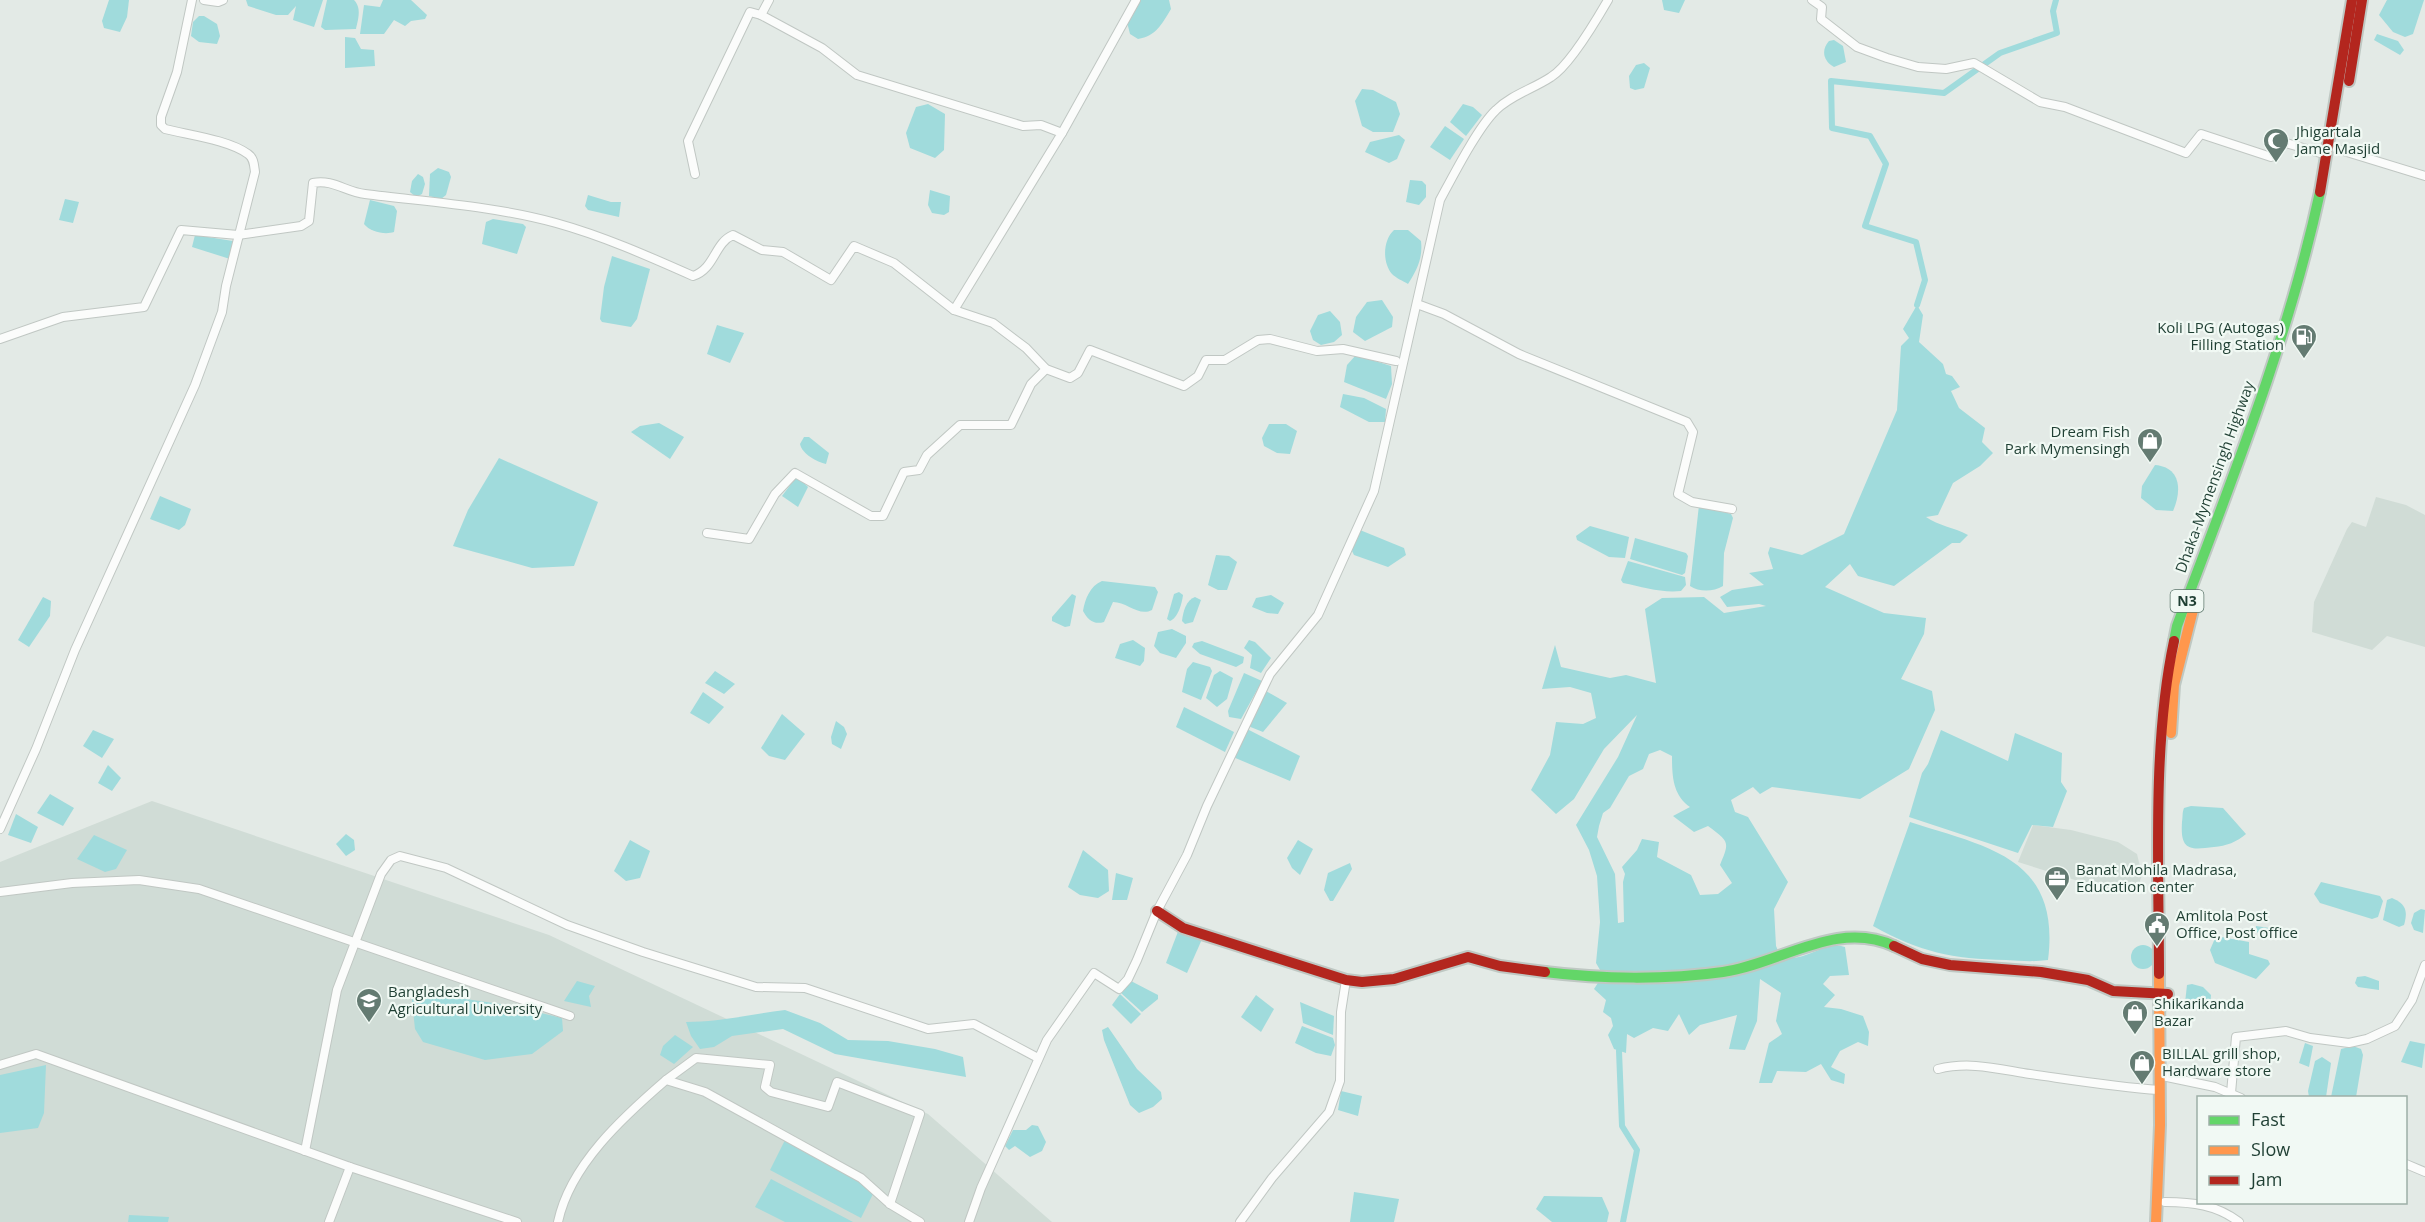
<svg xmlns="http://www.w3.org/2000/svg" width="2425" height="1222" viewBox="0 0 2425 1222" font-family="'Open Sans',sans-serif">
  <rect width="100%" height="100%" fill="#e3eae6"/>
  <g fill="#d0dcd6">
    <path d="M2376,497L2406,505L2425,515V647L2387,636L2372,650L2312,632L2314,602L2347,529L2352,522L2366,527Z"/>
    <path d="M152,801L549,935L928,1114L1052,1222H0V862Z"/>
    <path d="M2033,825L2071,830L2118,842L2137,854L2142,875L2136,892L2094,886L2018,862Z"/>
  </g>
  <g fill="#a0dbdc" fill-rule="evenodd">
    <path d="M109,0H129L127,17L120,32L104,28L102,21Z"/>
    <path d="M246,0H323L314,27L293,20L296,6L288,15H276L248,6Z"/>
    <path d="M327,0H354C362,8 358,20 356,29L325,30L321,27Z"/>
    <path d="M383,0H411L427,15L425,19L411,21L405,26L394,20L384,34H360L364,5L380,7Z"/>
    <path d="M1140,0H1169L1171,9C1162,24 1156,36 1138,39L1130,34L1127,22Z"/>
    <path d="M1662,0H1685L1679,13L1664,10Z"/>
    <path d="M2387,0H2424L2413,34L2405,37L2393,32L2379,15Z"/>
    <path d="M199,16H204L217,24L220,36L217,44L199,42L191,36L193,22Z"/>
    <path d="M2377,34L2398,41L2404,50L2400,55L2374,40Z"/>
    <path d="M345,37L355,38L361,49L374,50L375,66L345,68Z"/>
    <path d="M1834,40L1843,46L1846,62L1834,67C1823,61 1821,50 1829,41Z"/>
    <path d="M1644,63L1650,68L1644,88L1635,90L1630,88L1629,76L1636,65Z"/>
    <path d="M1362,89L1373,90L1396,102L1400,114L1393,132H1373L1362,126L1355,101Z"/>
    <path d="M928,104L945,114L944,150L935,158L910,148L906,133L916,107Z"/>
    <path d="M1463,104L1473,107L1482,115L1466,136L1450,122Z"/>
    <path d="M1445,126L1464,139L1450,160L1430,147Z"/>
    <path d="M1399,135L1405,140L1397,159L1389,163L1365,152L1370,142Z"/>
    <path d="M438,168L449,172L451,177L446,195L441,199L429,196L430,174Z"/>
    <path d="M418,174L423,177L425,184L422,194L416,197L410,192L412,181Z"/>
    <path d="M1410,180L1422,181L1426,185V197L1419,205L1406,202Z"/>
    <path d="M930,190L950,196L949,212L944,215L932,213L928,205Z"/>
    <path d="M588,195L611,202H621L619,217L588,210L585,206Z"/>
    <path d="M65,199L79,202L73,223L59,220Z"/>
    <path d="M370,200L394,206L397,211L394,232C385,235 370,232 364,224Z"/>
    <path d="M493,219L523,224L526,227L517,254L482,244L486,222Z"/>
    <path d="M1394,230H1408L1421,241C1423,258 1417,270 1408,284C1403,281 1396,278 1392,274C1382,262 1383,240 1394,230Z"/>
    <path d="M195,235L233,241L230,259L192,247Z"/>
    <path d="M612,256L650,269L637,319L631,327L602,322L600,319L604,287Z"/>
    <path d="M1382,300L1393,317L1392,327L1365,341L1353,332L1356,317L1367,302Z"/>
    <path d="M1917,305L1923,315L1919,342L1943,364L1946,374L1952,376L1960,387L1951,391L1959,408L1985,428L1982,442L1993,453L1980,466L1953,483L1938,515L1926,517C1939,526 1953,527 1968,535L1960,543H1952L1894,586L1858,576L1850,564L1825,587L1884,613L1926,618L1924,634L1901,679L1932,691L1935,710L1909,769L1860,799L1772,787L1760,794L1753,787L1731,800L1735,812L1748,817L1788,882L1774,909L1776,946L1780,955C1799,967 1823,940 1845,947L1849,975L1830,976L1823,984L1835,995L1824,1007L1841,1009L1863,1016L1869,1032L1868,1046L1858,1042L1840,1051L1831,1067L1845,1074L1844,1084L1831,1080L1821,1064L1806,1072L1777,1071L1772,1083H1759L1769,1043L1782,1034L1776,1021L1781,993L1760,979L1757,1021L1745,1050L1729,1049L1737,1015L1700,1025L1689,1035L1679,1014L1668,1031L1653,1028L1634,1038L1627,1034L1626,1053L1614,1049L1608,1035L1613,1026L1611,1018L1603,1012L1606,1000L1594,989L1603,975L1596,963L1600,922L1597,876L1589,850L1576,825L1618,757L1637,715L1604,749L1574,799L1556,814L1531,790L1550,755L1556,722L1583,724L1596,718L1591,693L1570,687L1542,689L1555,645L1561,667L1610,678L1626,675L1656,683L1645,609L1662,598L1704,597L1724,613L1766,606L1759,604L1727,607L1720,597L1732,590L1764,585L1749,573L1773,569L1768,553L1770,547L1802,555L1844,534L1897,410L1901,346L1909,338L1903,329ZM1660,750L1672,756C1672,777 1673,795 1690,807L1673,816L1694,832L1708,826C1729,842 1730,841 1720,865L1732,883L1718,894L1700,895L1691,875L1657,857L1659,842L1642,839L1637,850L1622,867L1625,874L1623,882L1624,922L1618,923L1615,874L1597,837L1599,826L1603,813L1610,808L1629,776L1643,769L1649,754Z"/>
    <path d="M1330,311L1340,322L1342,335L1334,342L1321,345L1313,340L1310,331L1318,315Z"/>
    <path d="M717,325L744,333L730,363L707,354Z"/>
    <path d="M1356,355L1391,366L1392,384L1386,399L1344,382L1347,365Z"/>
    <path d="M1343,394L1364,398L1386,409L1385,422H1369L1340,407Z"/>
    <path d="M659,423L684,437L670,459L631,432L640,426Z"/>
    <path d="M1269,424H1286L1297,431L1290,454L1277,453L1264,446L1262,438Z"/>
    <path d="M804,437H809L829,453L826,464C817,462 802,454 800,444Z"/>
    <path d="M499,458L598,502L574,566L532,568L453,546L468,510Z"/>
    <path d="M2155,465C2181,467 2182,491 2173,511L2156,510L2141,498L2142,486Z"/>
    <path d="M797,476L808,487L798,507L782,496Z"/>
    <path d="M160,496L191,509L185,525L179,530L150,519Z"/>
    <path d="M1699,505L1731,514L1733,518L1724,553L1723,586C1713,592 1699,592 1690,586Z"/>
    <path d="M1590,526L1629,537L1625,558L1609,557L1577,540L1576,536Z"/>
    <path d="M1360,530L1404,548L1406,555L1388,567L1354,555L1352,551Z"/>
    <path d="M1635,538L1686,553L1688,556L1685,573L1682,575L1630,559Z"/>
    <path d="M1216,555L1229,556L1237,562L1227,590H1218L1208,585Z"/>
    <path d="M1628,561L1685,577L1686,585L1681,591C1661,593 1643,587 1623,583L1621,580Z"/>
    <path d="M1102,581L1155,587L1158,592L1152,610C1139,617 1127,602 1113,602L1104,622C1094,625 1088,620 1083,611C1085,599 1090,586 1102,581Z"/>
    <path d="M1179,592L1183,595C1182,603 1178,618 1170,621L1167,619L1174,594Z"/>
    <path d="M1072,594L1076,596L1070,626L1065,627L1052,621V617Z"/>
    <path d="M1271,595L1284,603L1278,614L1267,613L1252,607L1256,598Z"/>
    <path d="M43,597L51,601L50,616L29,647L18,640Z"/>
    <path d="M1195,597L1201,600L1193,622L1185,624L1182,621C1183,612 1186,600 1195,597Z"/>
    <path d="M1172,629L1186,636V643L1176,658L1160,653L1154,646L1158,632Z"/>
    <path d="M1133,640L1145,648L1144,661L1140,666L1115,658L1120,644Z"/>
    <path d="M1249,640L1255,642L1271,658L1261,673L1250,668L1252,655L1244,648Z"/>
    <path d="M1202,641L1244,657L1243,663L1236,667L1200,654L1192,647L1194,643Z"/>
    <path d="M1193,662L1210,667L1212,671L1201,700L1182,692L1187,669Z"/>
    <path d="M715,671L735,684L724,694L705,683Z"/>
    <path d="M1220,671L1233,678L1227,699L1217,707L1206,698L1214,675Z"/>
    <path d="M1244,673L1262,681L1241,719L1229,717L1228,711Z"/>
    <path d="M1266,691L1287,703L1263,732L1248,726Z"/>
    <path d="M703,692L724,707L709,724L690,713Z"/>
    <path d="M1184,707L1234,732L1225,752L1176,727Z"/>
    <path d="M782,714L805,734L785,760L769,756L761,748Z"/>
    <path d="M836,721L844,727L847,734L841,749L832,744L831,737Z"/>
    <path d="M1247,729L1300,756L1290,781L1233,757Z"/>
    <path d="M93,730L114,739L102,758L83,746Z"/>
    <path d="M1941,730L2008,761L2015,733L2062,753L2061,782L2067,791L2053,827L2032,825L2018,853L1909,817L1922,773L1928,764Z"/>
    <path d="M108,765L121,778L112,791L98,783Z"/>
    <path d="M50,794L74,808L63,826L37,813Z"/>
    <path d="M2191,806L2223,808L2246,834C2237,842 2226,846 2214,847C2190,850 2180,851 2182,822C2183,816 2182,813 2184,808Z"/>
    <path d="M16,814L38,827L31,843L8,835Z"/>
    <path d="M1910,822C1987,847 2061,857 2048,960C2034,962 2020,961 2006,960C1952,959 1920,952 1873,926Z"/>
    <path d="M346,834L354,840L355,850L346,856L336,844Z"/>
    <path d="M94,835L127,850L116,869L105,872L77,859Z"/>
    <path d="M630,840L650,851L640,878L626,881L614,871Z"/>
    <path d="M1298,840L1313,849L1300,875L1292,868L1287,858Z"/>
    <path d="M1083,850L1108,870L1109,891L1098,898L1080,895L1068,887Z"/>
    <path d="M1350,863L1352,869L1333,901H1330L1324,890L1328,873Z"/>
    <path d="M1116,873L1133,878L1127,900H1112Z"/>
    <path d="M2321,882L2380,896L2383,901L2378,917L2372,919L2320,903L2314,894Z"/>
    <path d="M2392,898C2406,904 2408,911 2404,925L2399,927L2383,920L2387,900Z"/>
    <path d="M2421,909L2425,910L2423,933L2414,930L2411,923L2414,913Z"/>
    <path d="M2256,926L2283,930L2287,934L2282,939L2256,932Z"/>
    <path d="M1179,929L1203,937L1187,973L1166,963Z"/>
    <path d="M2216,936L2249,942V954L2268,960L2270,964L2256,979L2215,963L2210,950Z"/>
    <circle cx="2143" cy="957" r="12"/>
    <path d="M2365,976L2379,981V990L2358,987L2355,983L2357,977Z"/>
    <path d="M1129,980L1158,995V999L1142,1012L1121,993Z"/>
    <path d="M577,981L595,986L589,996L591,1007L564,1001Z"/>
    <path d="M2192,984L2203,987L2211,995L2210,1007L2185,1003L2187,985Z"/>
    <path d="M411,991L507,1005L562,1018L563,1031L532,1054L485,1060L423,1042L415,1029Z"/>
    <path d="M1120,994L1141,1014L1131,1024L1112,1005Z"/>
    <path d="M1256,995L1274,1009L1261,1032L1241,1017Z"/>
    <path d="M1300,1002L1334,1016L1333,1035L1303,1023Z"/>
    <path d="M785,1010L820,1023L848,1040L888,1041L935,1049L963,1057L966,1077L835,1054L783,1029L732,1036L714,1047L700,1049L691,1036L686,1022C720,1022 752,1014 785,1010Z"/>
    <path d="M1302,1026L1333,1038L1335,1045L1331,1056L1316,1053L1295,1043Z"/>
    <path d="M1108,1027L1137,1069L1161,1092L1162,1099L1153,1107L1139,1113L1130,1105L1104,1040L1102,1030Z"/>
    <path d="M675,1035L693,1047L674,1064L660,1055L663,1046Z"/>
    <path d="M2410,1041L2425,1044L2422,1068L2401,1062Z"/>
    <path d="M2305,1043L2313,1046L2309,1067L2299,1063Z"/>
    <path d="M2353,1046L2361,1049L2363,1055L2356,1097H2331L2341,1049Z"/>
    <path d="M2322,1057L2331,1063L2326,1097H2309L2308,1091L2315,1061Z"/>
    <path d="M46,1065L44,1113L38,1128L0,1133V1075Z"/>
    <path d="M1341,1091L1362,1096L1358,1116L1338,1110Z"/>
    <path d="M1032,1125L1038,1126L1046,1142L1042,1151L1030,1157L1015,1146L1009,1150L1005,1146L1013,1130H1026Z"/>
    <path d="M785,1140L859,1180L873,1194L861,1218L770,1170Z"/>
    <path d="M771,1179L853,1222H785L755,1207Z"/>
    <path d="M1354,1192L1399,1199L1394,1222H1350Z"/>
    <path d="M1544,1196L1602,1197L1609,1213L1607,1222H1552L1536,1209Z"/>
    <path d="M129,1215L169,1217L168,1222H128Z"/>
  </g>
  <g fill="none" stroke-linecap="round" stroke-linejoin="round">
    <g stroke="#a0dbdc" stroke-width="6">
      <path d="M1917,305L1925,280L1916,242L1865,226L1886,164L1870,136L1832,128L1831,81L1944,93L2000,53L2057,33L2053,11L2056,0"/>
      <path d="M1619,1051L1622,1126L1637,1150L1623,1222"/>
    </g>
    <defs>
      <g id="street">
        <path d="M204,0L218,2L223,0"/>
        <path d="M769,0L761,15L822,48L857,75L1023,126L1041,125L1062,133L954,310"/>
        <path d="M1812,0L1822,7L1821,19L1857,47L1887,58L1918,67L1946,69L1974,63L2040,102L2065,107L2186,153L2201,134L2271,157L2279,141L2327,155"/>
        <path d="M1062,133L1136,0"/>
        <path d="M2337,149L2425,176"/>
        <path d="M695,174L688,141L750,12L761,15"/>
        <path d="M1417,304L1444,314L1519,354L1687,422L1693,432L1678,494L1692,502L1732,509"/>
        <path d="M0,339L63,317L144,307L181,230L238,235L301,226L309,221L313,183C333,179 346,192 365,194C428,202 494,206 556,223C603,236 648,256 693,276C715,269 714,243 733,235L762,250L783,252L831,280L854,246L894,263L954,310L993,323L1026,348L1046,369L1070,378L1078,373L1090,350L1184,386L1198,376L1206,360H1225L1258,340L1270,339L1317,351L1343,349L1396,361"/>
        <path d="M707,533L749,539L775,494L795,473L871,516H883L904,472L919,470L927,455L960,425H1011L1031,384L1046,369"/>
        <path d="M0,829L36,749L75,650L195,385L222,312L226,286L255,172C254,165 254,158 248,154C229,140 189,135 165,129L161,125V117L177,72L192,0"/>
        <path d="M0,892L72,883L139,880L199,889L570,1016"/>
        <path d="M0,1065L36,1054L350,1167L517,1222"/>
        <path d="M1938,1069C1970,1061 1998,1069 2030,1074C2073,1080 2116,1087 2159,1090"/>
        <path d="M2167,1077L2215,1087L2241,1098"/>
        <path d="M666,1080L696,1058L770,1065L765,1087L771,1092L828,1107L837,1082L920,1114L890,1204"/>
        <path d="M2231,1093L2236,1037L2286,1031L2310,1038L2349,1043L2367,1039L2395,1026L2412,1000L2425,965"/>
        <path d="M305,1151L337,990L381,874L391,860L400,856L446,868L567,925L643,952L756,987L805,988L928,1029L974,1024L1038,1058"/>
        <path d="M2406,1164L2425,1172"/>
        <path d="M2165,1202C2192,1202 2217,1205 2239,1222"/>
        <path d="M329,1222L350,1167"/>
        <path d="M558,1222C570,1165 623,1117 666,1080L705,1092L861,1178L890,1204L920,1222"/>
        <path d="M969,1222L981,1188L1047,1040L1094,973L1119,989L1128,979L1137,960L1157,911L1187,855L1207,806L1270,674L1318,615L1374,491L1440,200C1453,176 1478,127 1496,110C1511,95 1533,89 1551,77C1569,66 1597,19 1608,0"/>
        <path d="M1240,1222L1272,1178L1329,1112L1340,1081L1341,1012L1346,980"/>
      </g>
      <g id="fast">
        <path d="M2174,641L2177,626C2230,484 2288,341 2320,192"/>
        <path d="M1545,972C1601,979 1666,980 1723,972C1780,964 1837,919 1894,946"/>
      </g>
      <g id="slow">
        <path d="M2171,733L2174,685L2195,602"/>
        <path d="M2156,1222L2160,1125L2159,974"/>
      </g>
      <g id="jam">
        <path d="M2349,81L2362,0"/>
        <path d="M2320,192L2352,0"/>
        <path d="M1157,911L1183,928L1346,980L1362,982L1394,979L1468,957L1500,966L1545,972"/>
        <path d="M1894,946L1922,959L1950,965L2041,972L2088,980L2113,991L2168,994"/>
        <path d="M2159,974C2159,869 2152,744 2174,641"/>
      </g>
    </defs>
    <use href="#street" stroke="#c0c7c3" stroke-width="10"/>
    <use href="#fast" stroke="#bfc8c3" stroke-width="14"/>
    <use href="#slow" stroke="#bfc8c3" stroke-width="14"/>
    <use href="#jam" stroke="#bfc8c3" stroke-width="14"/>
    <use href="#street" stroke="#fbfcfb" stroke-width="8"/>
    <use href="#fast" stroke="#63d668" stroke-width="10"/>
    <use href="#slow" stroke="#ff974d" stroke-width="10"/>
    <use href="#jam" stroke="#b3261e" stroke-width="10"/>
  </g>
  <defs>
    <symbol id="mosque-pin" viewBox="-11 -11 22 30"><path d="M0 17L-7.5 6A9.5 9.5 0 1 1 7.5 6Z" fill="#647b72" stroke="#f1f9f4"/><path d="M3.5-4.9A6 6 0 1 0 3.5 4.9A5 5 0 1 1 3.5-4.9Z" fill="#fff"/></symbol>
    <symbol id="fuel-pin" viewBox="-11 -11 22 30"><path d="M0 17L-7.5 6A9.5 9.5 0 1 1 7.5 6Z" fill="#647b72" stroke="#f1f9f4"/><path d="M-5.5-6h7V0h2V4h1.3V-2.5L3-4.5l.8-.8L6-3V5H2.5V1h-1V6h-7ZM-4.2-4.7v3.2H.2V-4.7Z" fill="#fff"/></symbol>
    <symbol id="shop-pin" viewBox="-11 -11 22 30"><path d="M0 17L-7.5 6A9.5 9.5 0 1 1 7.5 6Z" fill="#647b72" stroke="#f1f9f4"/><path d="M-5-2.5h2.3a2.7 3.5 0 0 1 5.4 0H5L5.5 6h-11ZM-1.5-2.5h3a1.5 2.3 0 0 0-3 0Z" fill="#fff"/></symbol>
    <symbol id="office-pin" viewBox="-11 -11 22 30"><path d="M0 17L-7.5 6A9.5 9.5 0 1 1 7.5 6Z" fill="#647b72" stroke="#f1f9f4"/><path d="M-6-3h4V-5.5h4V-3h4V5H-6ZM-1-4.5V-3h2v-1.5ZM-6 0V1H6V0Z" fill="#fff"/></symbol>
    <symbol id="civic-pin" viewBox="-11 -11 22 30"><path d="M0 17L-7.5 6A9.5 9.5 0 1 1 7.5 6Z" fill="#647b72" stroke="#f1f9f4"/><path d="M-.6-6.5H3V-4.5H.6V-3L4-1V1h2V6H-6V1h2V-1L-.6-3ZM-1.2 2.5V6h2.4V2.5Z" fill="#fff"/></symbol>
    <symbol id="university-pin" viewBox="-11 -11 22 30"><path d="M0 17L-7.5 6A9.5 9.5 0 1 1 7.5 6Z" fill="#647b72" stroke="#f1f9f4"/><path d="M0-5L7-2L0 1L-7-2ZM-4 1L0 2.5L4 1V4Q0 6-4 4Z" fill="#fff"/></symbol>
  </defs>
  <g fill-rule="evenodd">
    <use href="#mosque-pin" x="2261" y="126" width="30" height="40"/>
    <use href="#fuel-pin" x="2289" y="322" width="30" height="40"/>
    <use href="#shop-pin" x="2135" y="426" width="30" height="40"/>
    <use href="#office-pin" x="2042" y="864" width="30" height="40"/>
    <use href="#civic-pin" x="2142" y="910" width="30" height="40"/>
    <use href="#university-pin" x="354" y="986" width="30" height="40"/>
    <use href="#shop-pin" x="2120" y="998" width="30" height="40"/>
    <use href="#shop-pin" x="2127" y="1048" width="30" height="40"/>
  </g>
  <g text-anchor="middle" stroke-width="4.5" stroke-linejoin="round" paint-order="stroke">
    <rect fill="#f1f9f4" stroke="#5e776d" stroke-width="1.5" x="2170.5" y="590" width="33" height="22" rx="4.5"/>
    <g font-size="14" font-weight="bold" fill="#1f3f33">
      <text x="2187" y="606">N3</text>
    </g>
    <g font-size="15" fill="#1f3f33" stroke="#f1f9f4" text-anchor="start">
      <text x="2296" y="137">Jhigartala<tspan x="2296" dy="17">Jame Masjid</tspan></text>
      <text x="2284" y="333" text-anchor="end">Koli LPG (Autogas)<tspan x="2284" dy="17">Filling Station</tspan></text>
      <text x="2130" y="437" text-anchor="end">Dream Fish<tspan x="2130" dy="17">Park Mymensingh</tspan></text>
      <text x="2076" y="875">Banat Mohila Madrasa,<tspan x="2076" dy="17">Education center</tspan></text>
      <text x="2176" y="921">Amlitola Post<tspan x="2176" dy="17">Office, Post office</tspan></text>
      <text x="388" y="997">Bangladesh<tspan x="388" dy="17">Agricultural University</tspan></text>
      <text x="2154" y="1009">Shikarikanda<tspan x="2154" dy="17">Bazar</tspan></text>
      <text x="2162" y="1059">BILLAL grill shop,<tspan x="2162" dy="17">Hardware store</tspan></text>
    </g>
    <g font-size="15" fill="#1f3f33" stroke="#f1f9f4">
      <text transform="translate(2215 477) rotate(-70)" y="5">Dhaka-Mymensingh Highway</text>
    </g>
  </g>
  <rect x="2197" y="1096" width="210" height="108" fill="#f1f9f4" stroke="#9dafa7" stroke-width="1.5"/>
  <rect x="2209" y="1116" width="30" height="9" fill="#63d668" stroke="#9dafa7" stroke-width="1.5"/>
  <text x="2251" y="1126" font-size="18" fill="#1f3f33">Fast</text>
  <rect x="2209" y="1146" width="30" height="9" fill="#ff974d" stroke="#9dafa7" stroke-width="1.5"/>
  <text x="2251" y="1156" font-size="18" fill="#1f3f33">Slow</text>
  <rect x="2209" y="1176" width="30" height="9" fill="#b3261e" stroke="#9dafa7" stroke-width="1.5"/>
  <text x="2251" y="1186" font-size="18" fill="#1f3f33">Jam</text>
</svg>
